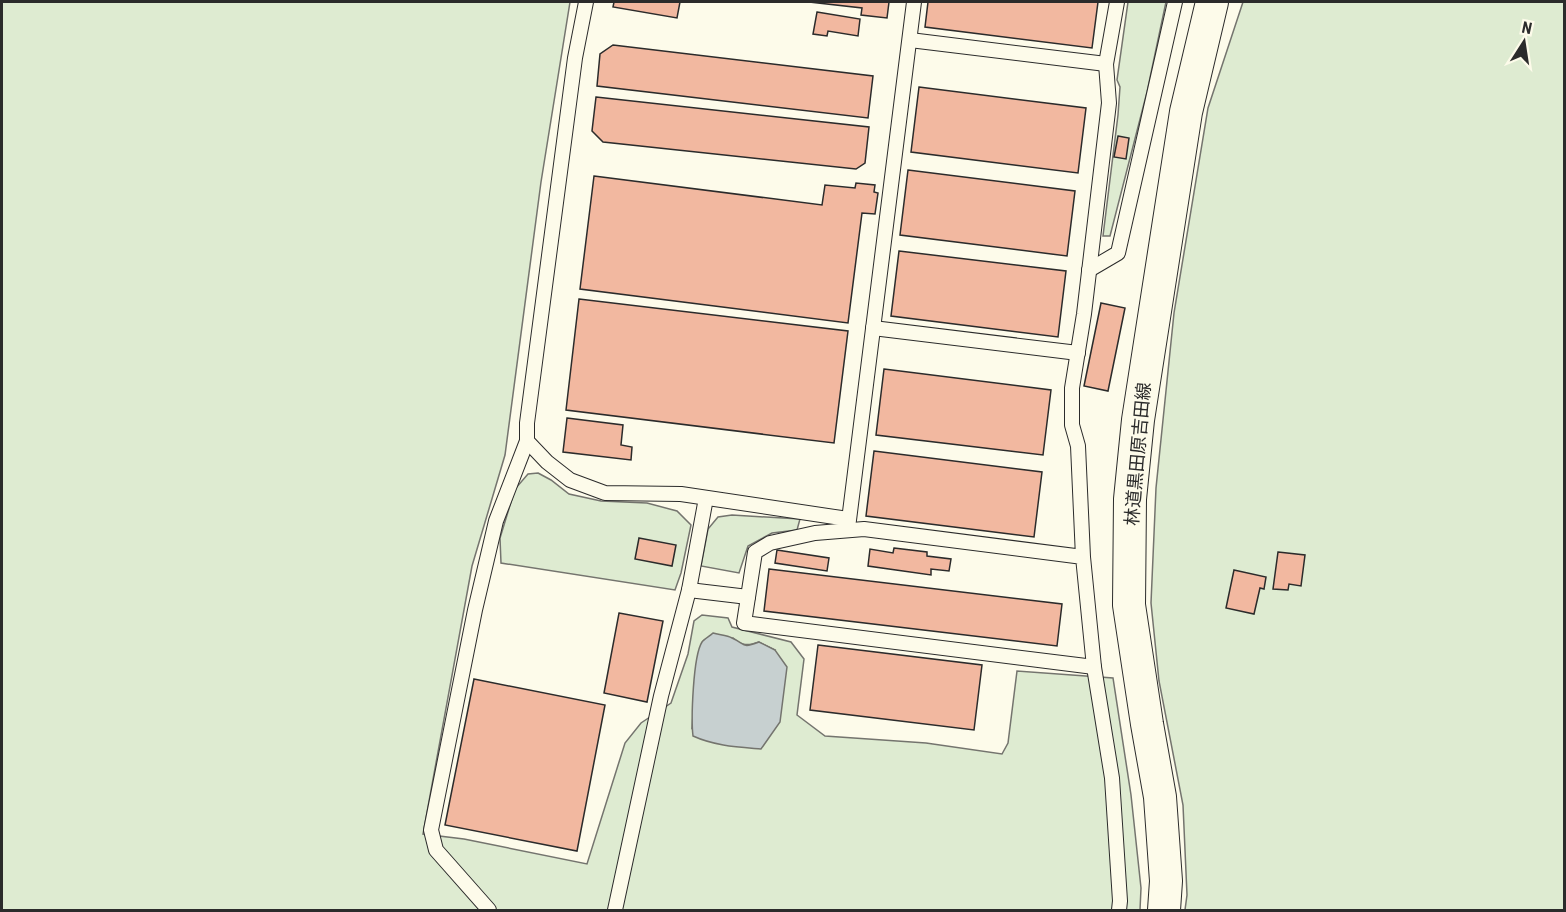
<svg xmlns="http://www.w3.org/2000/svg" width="1566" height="912" viewBox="0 0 1566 912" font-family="'Roboto Condensed','Noto Sans JP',sans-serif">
  <rect width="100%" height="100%" fill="#fdfbea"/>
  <g fill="#deebd1" stroke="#74746e" stroke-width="1.5" fill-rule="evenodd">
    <path d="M2,2H570L541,182L505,455L472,566L423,834L464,839L587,864L625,743L641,723L671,703L688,654L694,621L702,615L728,618L732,627L791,642L804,659L797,715L825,736L926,743L1002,754L1008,743L1017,671L1113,678L1131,795L1141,888L1140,910H2ZM733,638C742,646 748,646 759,642L775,650L692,728L697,661Z"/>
    <path d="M1128,2H1166L1147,92L1110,236H1103L1118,115L1120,87L1117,80Z"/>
    <path d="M1243,2H1564V910H1185L1187,895L1183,805L1159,681L1151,603L1156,488L1174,313L1208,108Z"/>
    <path d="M538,473L551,480L569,494L601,501L647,503L677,511L691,525L681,573L675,590L501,563L500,538L515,489L528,474Z"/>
    <path d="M732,515L800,519L797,530L772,533L748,546L739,573L701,566L708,529L718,517Z"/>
  </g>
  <path fill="#c7d0d0" stroke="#74746e" stroke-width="1.5" d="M713,633C719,635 727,635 732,638C746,644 741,649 759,642L775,650L787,667L780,722L761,749C738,747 715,746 693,736C691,719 693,656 702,642C704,639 710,636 713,633Z"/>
  <g fill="#f2b8a0" stroke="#2b2b2b" stroke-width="1.5">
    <path d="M614,2H680L677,18L613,7Z"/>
    <path d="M809,2H889L887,18L861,15L862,8Z"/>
    <path d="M928,2H1098L1092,48L925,27Z"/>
    <path d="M817,12L860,19L858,36L828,31L827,36L813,34Z"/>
    <path d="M613,45L873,76L868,118L597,86L600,54Z"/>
    <path d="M919,87L1086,108L1078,173L911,152Z"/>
    <path d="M596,97L869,127L865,163L856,169L603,142L592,131Z"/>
    <path d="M1118,136L1129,138L1126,159L1114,157Z"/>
    <path d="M908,170L1075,191L1067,256L900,235Z"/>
    <path d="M594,176L822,205L825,185L855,188L856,183L875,185L874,192L878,193L875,214L862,213L848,323L580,289Z"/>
    <path d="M899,251L1066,271L1058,337L891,316Z"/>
    <path d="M579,299L848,331L834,443L566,410Z"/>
    <path d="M1101,303L1125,308L1108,391L1084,386Z"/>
    <path d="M884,369L1051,390L1043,455L876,435Z"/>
    <path d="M567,418L623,425L621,445L632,447L631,460L563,452Z"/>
    <path d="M874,451L1042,472L1034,537L866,516Z"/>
    <path d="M639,538L676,545L672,566L635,559Z"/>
    <path d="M894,548L927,552V556L951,559L949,571L931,569V575L868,566L870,549L893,553Z"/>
    <path d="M777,550L829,558L827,571L775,563Z"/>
    <path d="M1278,552L1305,555L1301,586L1289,584L1288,590L1273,589Z"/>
    <path d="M769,569L1062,604L1057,646L764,611Z"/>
    <path d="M1234,570L1266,577L1264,589L1260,588L1254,614L1226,608Z"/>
    <path d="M619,613L663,621L647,702L604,693Z"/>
    <path d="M818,645L982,665L974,730L810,710Z"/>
    <path d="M474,679L605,705L577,851L445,825Z"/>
  </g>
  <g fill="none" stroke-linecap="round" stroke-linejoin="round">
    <defs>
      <g id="service">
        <path d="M586,2L575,58L527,423V441L547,462L570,480L605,493L681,494L848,519"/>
        <path d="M910,40L1106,64"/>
        <path d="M1089,270L1118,253L1175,2"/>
        <path d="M873,328L1078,353"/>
        <path d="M848,528L914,2"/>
        <path d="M1083,557L864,529L815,533L770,543L755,552L744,623L1094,667L1083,557L1078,446L1072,425V388L1084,314L1109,103L1106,64L1117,2"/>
        <path d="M689,590L748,597"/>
        <path d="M1094,667L1112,778L1120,901L1119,910"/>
        <path d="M489,910L436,850L431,830L475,610L496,521L527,441"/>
        <path d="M615,910L661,696L689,590L706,498"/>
      </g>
      <path id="tertiary" d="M1164,910L1166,881L1160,797L1147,724L1129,605L1130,499L1138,420L1186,112L1212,2"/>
    </defs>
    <use href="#service" stroke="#2b2b2b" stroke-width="16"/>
    <use href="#tertiary" stroke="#2b2b2b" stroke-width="34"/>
    <use href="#service" stroke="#fdfbea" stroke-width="14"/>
    <use href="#tertiary" stroke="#fdfbea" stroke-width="32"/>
  </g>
  <g text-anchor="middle" stroke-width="4.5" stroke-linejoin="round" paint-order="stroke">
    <g font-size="18" fill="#2b2b2b" stroke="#fdfbea">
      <text transform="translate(1138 454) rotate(-85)" y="6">林道黒田原吉田線</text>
    </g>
  </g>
  <rect width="1566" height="912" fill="none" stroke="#2b2b2b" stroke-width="6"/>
  <g transform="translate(1524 42) rotate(12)" stroke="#fdfbea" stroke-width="4.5" paint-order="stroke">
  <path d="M0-4.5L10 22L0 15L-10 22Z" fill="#2b2b2b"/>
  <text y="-9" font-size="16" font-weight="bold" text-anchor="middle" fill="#2b2b2b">N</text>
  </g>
</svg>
